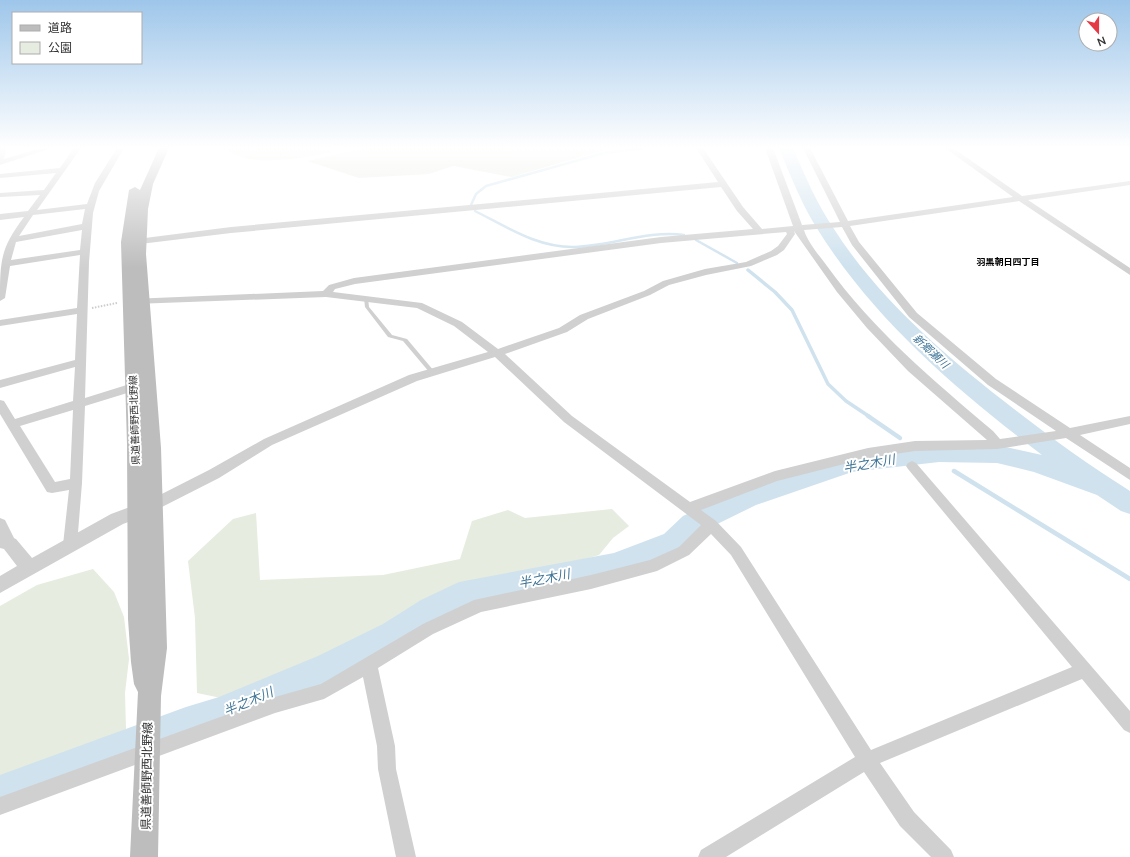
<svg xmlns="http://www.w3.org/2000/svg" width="1130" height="857" viewBox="0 0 1130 857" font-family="'Nunito Sans','Noto Sans JP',sans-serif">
  <rect width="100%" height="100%" fill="#fff"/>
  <g fill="#e6ecdf">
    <path d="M224,148H319L333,152C303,158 248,169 224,148Z"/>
    <path d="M366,148H603L604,150L512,177L453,166L429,174L359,178L307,161Z"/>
    <path d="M612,509L629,526L613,538L599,555L566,565L485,581L440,592L328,662L226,699L197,693L195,618L188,561L233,519L256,513L260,580L383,575L460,559L472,521L508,510L525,518Z"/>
    <path d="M93,569L114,592L124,617L129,659L125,693L126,729L50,773L0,789V606L37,585Z"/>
  </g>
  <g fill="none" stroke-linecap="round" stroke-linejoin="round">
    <g stroke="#cfe2ee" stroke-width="2.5">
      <path d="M471,205L476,194L486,186L604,153L645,148"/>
      <path d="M475,211C507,227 538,248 575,247C611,246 648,230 684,235"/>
      <path d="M696,240L737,263"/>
    </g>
    <path stroke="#cfe2ee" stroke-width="3.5" d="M748,270L775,292L792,310L828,384L846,401L870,417"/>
    <g stroke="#cfe2ee" stroke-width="4.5">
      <path d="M868,416L900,438"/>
      <path d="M954,471L1130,579"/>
    </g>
    <path fill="#cfe2ee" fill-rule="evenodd" d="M779,148H793C805,176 817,204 834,229C880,301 947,357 1014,409C1051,438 1090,466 1130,491V514L1121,511L1097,495L1034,472L997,463L939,462L852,472L756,505L701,532L682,550L615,577L464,607L405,644L340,678L219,729L186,739L0,809V775L186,707L219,697L318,656L383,624L421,600L459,582L614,553L664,534L683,516L738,491L852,454L939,444L997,445L1042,455C958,391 875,321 818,230C802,205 791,177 779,148Z"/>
    <path stroke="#cdcdcd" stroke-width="2" stroke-dasharray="1.5 1.5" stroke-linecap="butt" d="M92,308L117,303"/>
    <path fill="#d0d0d0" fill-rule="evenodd" d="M364,298H368L369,307L392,335L407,339L434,371L435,372L434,373H430L403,341L388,337L365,307Z"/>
    <g fill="#d0d0d0" fill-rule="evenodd">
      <path d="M0,148H6L4,159L41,148H52L0,165Z"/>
      <path d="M74,148H81L37,210L87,204L95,183L117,148H124L99,191L93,213L89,262L85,398L133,383L139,387L137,390L85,406L82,483L77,545L75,549L70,551L65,549L63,545L69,490L52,493L47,492L0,414V400L4,401L15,419L73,401L75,367L0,388V380L75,360L77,314L0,326V320L77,308L80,255L10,266L5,298L0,301C0,261 0,249 24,217L0,220V214L28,211L40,195L0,197V193L44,190L56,173L0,178V174L60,168ZM85,209L82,224L19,236L33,215ZM82,230L80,250L11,260L16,242ZM73,410L70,479L55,482L20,426Z"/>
      <path d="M696,148H703L743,207L762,229L793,226L765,148H773L802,225L840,222L803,148H810L848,221L1013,197L945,148H953L1022,196L1130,181V185L1028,200L1130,268V275L1019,201L850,226L859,242L917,313L996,379L1070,428L1130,416V424L1080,435L1130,468V480L1066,438L997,449L915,451L868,458L777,481L701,510L716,521L741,547L871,750L1072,667L908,469L906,466L908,463L912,461L916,463L1130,711V733L1124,730L1082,679L880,763L914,812L951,850L954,857H931L900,826L864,772L726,857H698L701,850L855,757L731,555L711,534L689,555L657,571L591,589L481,612L433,634L378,668L395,746L396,769L416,857H396L378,769L377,746L363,677L324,699L275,713L0,815V797L275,697L321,684L423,624L474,600L591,575L650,560L679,547L701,525L564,422L495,357L417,381L272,445L219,478L158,509L153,510L148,509L146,505L148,501L209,470L264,439L409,375L488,352L454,326L417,308L326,297L134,304L129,301L131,299L323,291L329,285L354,278L661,237L753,229L737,211L721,187L231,233L140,244L136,241L137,239L231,227L718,182ZM842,227L852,245L909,317L988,385L1056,431L1000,439L993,431C933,380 874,331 827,266C819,255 808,243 804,230ZM794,231L837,292L867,328L908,371L987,440L915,441L868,448L775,471L690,502L572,416L505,354L567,332L588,319L650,295L669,285L706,275L751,266L777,255L784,250L795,234ZM786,232L787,234L778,246L771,251L746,262L705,269L663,281L644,291L580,315L559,328L498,349L462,322L422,303L333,292L335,289L355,284L661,243Z"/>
      <path d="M0,518L5,520L17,544L15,548L10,550L5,548L0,538Z"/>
    </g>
    <path fill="#d0d0d0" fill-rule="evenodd" d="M146,501L152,503L154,508L152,513L123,524L0,593V576L17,566L4,549L0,548V533L16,539L32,558L111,514Z"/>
    <path fill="#bdbdbd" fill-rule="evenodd" d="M159,148H169L153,184L148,209L146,254L161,448L167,648L161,696L158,857H130L138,692L134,684L131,662L128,619L127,444L121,242L129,190L135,187L140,190Z"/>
  </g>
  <linearGradient id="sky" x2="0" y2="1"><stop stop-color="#9ec6ea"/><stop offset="0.55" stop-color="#fff"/><stop offset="1" stop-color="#fff" stop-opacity="0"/></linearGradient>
  <rect width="1130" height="268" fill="url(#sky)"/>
  <g text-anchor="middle" stroke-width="4" stroke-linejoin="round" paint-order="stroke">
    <g font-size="9" font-weight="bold" fill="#000" stroke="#fff">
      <text x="1008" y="265">羽黒朝日四丁目</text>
    </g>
    <g font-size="10" fill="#333" stroke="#fff">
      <text transform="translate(134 420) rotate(-92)" y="4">県道善師野西北野線</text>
    </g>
    <g font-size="11" font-style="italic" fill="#3f7597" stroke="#fff">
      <text transform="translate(931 351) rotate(43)" y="4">新郷瀬川</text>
    </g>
    <g font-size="12" fill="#333" stroke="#fff">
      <text transform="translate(147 776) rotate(-89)" y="4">県道善師野西北野線</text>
    </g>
    <g font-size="13" font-style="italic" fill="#3f7597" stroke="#fff">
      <text transform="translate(869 463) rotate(-10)" y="5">半之木川</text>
      <text transform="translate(544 578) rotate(-11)" y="5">半之木川</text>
      <text transform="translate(248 701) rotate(-23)" y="5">半之木川</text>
    </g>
  </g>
  <rect x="12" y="12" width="130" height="52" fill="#ffffff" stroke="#adadad"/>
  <rect x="20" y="25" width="20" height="6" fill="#bdbdbd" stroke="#adadad"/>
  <text x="48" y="32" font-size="12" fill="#333333">道路</text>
  <rect x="20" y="42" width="20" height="12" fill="#e6ecdf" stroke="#adadad"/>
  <text x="48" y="52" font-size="12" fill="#333333">公園</text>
  <g transform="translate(1098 32) rotate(159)"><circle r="19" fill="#ffffff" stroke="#adadad"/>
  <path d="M0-3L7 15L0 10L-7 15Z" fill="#e63946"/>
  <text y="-6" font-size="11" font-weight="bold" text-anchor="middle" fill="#333333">N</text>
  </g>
</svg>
